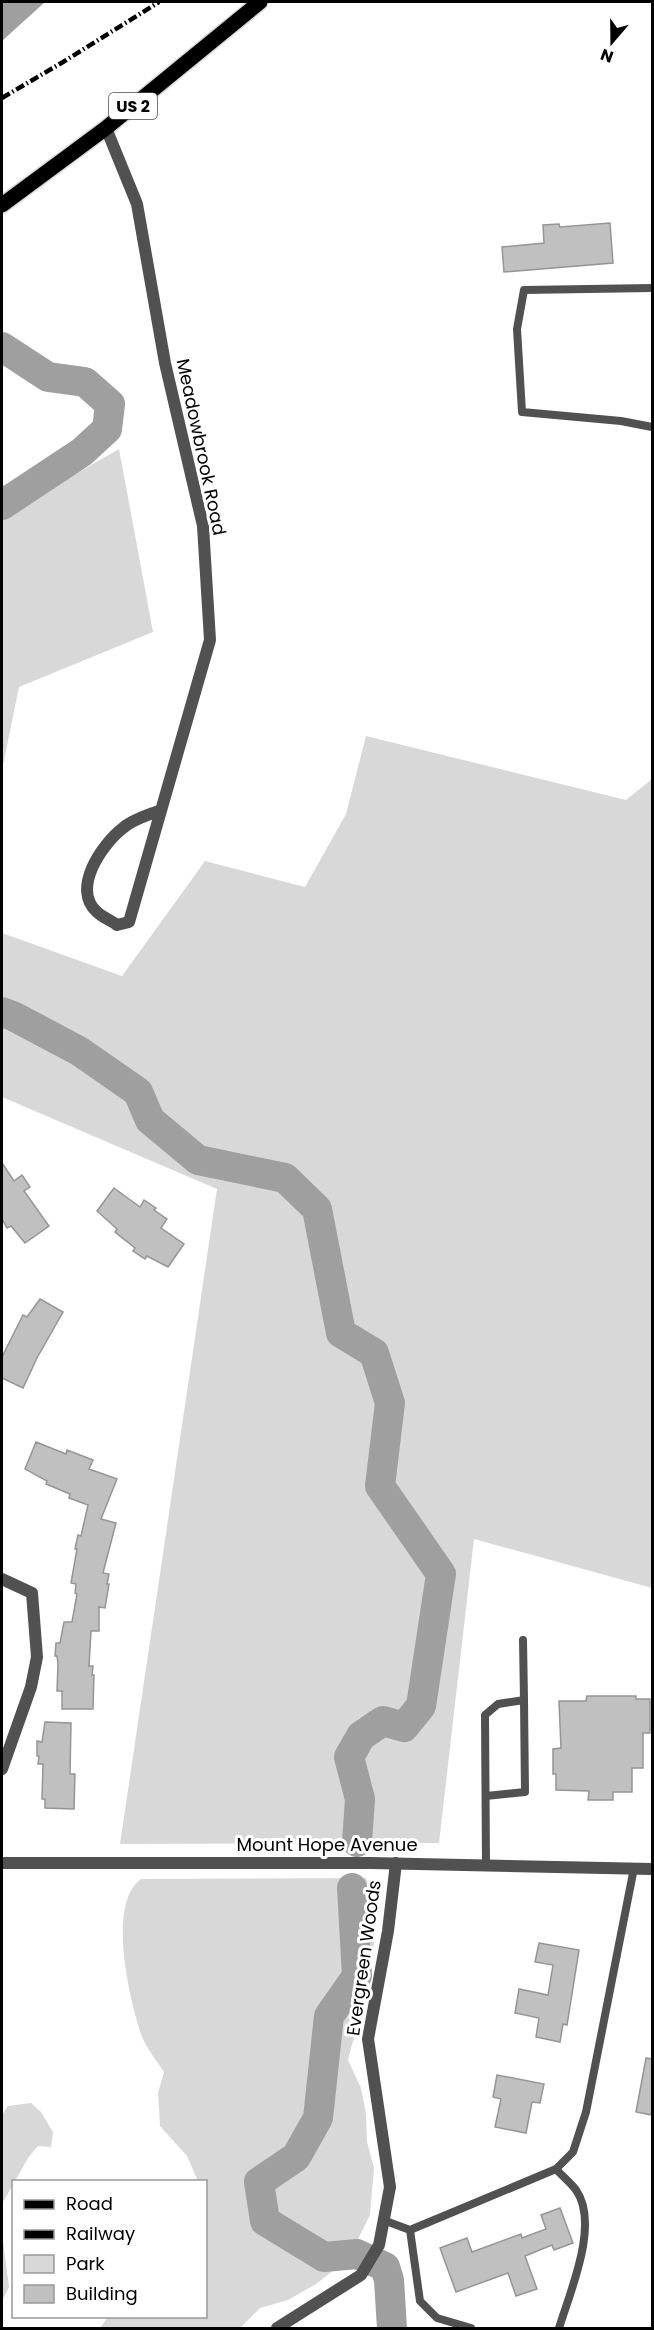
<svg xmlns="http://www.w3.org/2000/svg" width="654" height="2330" viewBox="0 0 654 2330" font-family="Poppins,sans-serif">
  <rect width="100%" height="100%" fill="#fff"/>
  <g fill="#d8d8d8">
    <path d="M119,449L153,632L19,687L2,770V516Z"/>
    <path d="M366,736L626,800L652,779V1588L474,1539L439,1843L120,1844L217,1189L2,1097V933L122,976L205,861L305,887L346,814Z"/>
    <path d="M366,1878C369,1886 373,1896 374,1905C379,1958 361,2010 348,2060L361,2088L366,2114L367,2142L374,2168L370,2215L348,2259L316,2284L288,2300L260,2308L240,2328H100L108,2317L206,2316V2182L195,2181L197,2179L187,2156L160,2126L158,2093L164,2072C157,2061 147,2049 142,2037C130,2002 106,1904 141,1879Z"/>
    <path d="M31,2103L41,2112L53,2132L51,2147L38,2146L28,2158L2,2204V2222V2115L8,2106Z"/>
    <path d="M2,2233L9,2287L2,2301Z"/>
  </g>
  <path fill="#9f9f9f" d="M2,2H45L2,41Z"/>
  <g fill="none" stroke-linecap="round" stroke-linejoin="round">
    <g stroke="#9f9f9f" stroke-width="30">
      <path d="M2,347L48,377L85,382L110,404L107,429L82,452L2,505"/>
      <path d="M2,1012L13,1016L79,1051L138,1092L150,1120L198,1160L285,1178L317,1209L341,1333L374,1353L390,1403L380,1486L441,1574L421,1706L404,1727L383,1721L361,1736L349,1757L360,1799L357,1842"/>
      <path d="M352,1888L357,1976L329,2016L318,2118L296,2157L259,2182L265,2221L324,2257L357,2254L385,2267L389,2280L392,2328"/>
    </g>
  </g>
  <g fill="#c0c0c0" stroke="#959595" stroke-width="1.5">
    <path d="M610,223L613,263L504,272L502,247L544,243L543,225L559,224L560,227Z"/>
    <path d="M2,1163L14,1181L22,1175L30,1187L24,1191L49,1226L25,1243L11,1226L7,1228L2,1219Z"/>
    <path d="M114,1188L140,1207L144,1200L156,1208L154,1210L167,1219L161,1228L184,1244L168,1267L147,1256L145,1259L133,1251L135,1248L115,1232L117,1229L97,1211Z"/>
    <path d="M40,1299L63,1312L37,1358L23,1388L2,1378V1357L23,1315L27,1317Z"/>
    <path d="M36,1442L66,1454L67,1450L93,1460L89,1469L117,1479L101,1519L116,1523L103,1573L109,1574L107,1584H109L105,1608L99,1607V1631H91L89,1666H93L92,1675H94L93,1709H62V1691H57L58,1664L57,1656H55L56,1643H60L64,1622H72L77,1594L75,1593L76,1584L71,1583L77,1549H75L78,1535L81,1536L88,1505L69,1498L70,1494L46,1484L47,1481L25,1469Z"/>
    <path d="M587,1696H636V1699H650V1733H643V1768H632V1792H613V1800H588L589,1791L556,1790V1774H553V1749L561,1748L559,1701H586Z"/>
    <path d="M45,1722L71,1723L70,1774H75L74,1809L45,1808V1799H42L43,1764H38L39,1756H37V1741L42,1742Z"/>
    <path d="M539,1943L579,1950L567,2025L563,2024L560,2042L536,2037L539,2018L515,2013L519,1989L548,1995L553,1965L535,1962Z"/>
    <path d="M646,2058L652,2059V2115L636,2112Z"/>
    <path d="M497,2075L544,2084L540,2103L532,2102L526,2133L495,2127L501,2099L493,2097Z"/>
    <path d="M560,2208L573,2243L554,2250L552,2245L525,2256L537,2289L516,2296L508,2273L456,2292L440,2248L467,2238L472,2252L521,2234L522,2238L546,2229L541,2215Z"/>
  </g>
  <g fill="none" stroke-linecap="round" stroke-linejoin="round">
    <defs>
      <path id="primary" d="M2,205L106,128L260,2"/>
    </defs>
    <use href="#primary" stroke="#dbdbdb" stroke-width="18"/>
    <g stroke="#515151" stroke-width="8">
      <path d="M652,288L524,290L517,329L522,412L621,421L652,427"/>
      <path d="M486,1796L525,1792L524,1700"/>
      <path d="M486,1865L485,1715L498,1704L524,1700L523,1640"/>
      <path d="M556,2169C562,2176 570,2182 576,2190C600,2224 570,2292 559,2328"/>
      <path d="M383,2220L410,2230L556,2169L573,2152L586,2112L634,1868"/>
      <path d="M410,2230L420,2301L437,2318L471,2328"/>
    </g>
    <g stroke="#515151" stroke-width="12">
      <path d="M106,128L137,204L165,363L203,526L210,640L129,922L117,925C110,920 102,917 97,912C71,889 102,844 123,828C133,819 149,815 161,810"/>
      <path d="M2,1579L32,1593L37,1657L31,1687L2,1769"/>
      <path d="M277,2328L361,2275L379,2245L390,2187L368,2039L388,1931L396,1863"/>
    </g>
    <path stroke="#515151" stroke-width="12" d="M2,1863H371L652,1869"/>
    <use href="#primary" stroke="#000" stroke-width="15"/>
    <path stroke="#000" stroke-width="4.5" stroke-dasharray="9 3 1.5 3" stroke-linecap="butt" d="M2,98L63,62L159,2"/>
  </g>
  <g text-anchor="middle" stroke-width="6" stroke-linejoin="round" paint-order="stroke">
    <rect fill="#fff" stroke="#4c4c4c" stroke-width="1.5" x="109" y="93" width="48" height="26" rx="4.5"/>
    <g font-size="16" font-weight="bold" fill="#000">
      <text x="133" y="112">US 2</text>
    </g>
    <g font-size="18" fill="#000" stroke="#fff">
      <text transform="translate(201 447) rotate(78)" y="6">Meadowbrook Road</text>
      <text x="327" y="1851">Mount Hope Avenue</text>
      <text transform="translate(364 1958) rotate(-82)" y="6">Evergreen Woods</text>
    </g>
  </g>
  <rect width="654" height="2330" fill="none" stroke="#000000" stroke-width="6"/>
  <rect x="12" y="2180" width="195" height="138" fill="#ffffff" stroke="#999999" stroke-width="1.5"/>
  <rect x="24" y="2200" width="30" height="9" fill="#000000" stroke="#999999" stroke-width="1.5"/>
  <text x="66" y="2210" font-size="18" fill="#000000">Road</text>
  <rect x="24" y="2230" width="30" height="9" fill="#000000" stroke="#999999" stroke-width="1.5"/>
  <text x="66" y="2240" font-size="18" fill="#000000">Railway</text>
  <rect x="24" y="2255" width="30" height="18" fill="#d8d8d8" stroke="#999999" stroke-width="1.5"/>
  <text x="66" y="2270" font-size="18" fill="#000000">Park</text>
  <rect x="24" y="2285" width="30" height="18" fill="#c0c0c0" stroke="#999999" stroke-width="1.5"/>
  <text x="66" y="2300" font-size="18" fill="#000000">Building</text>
  <g transform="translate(612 42) rotate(200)" stroke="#ffffff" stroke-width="4.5" paint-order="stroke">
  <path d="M0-4.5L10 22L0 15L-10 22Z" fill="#000000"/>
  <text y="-9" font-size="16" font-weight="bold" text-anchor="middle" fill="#000000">N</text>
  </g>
</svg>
